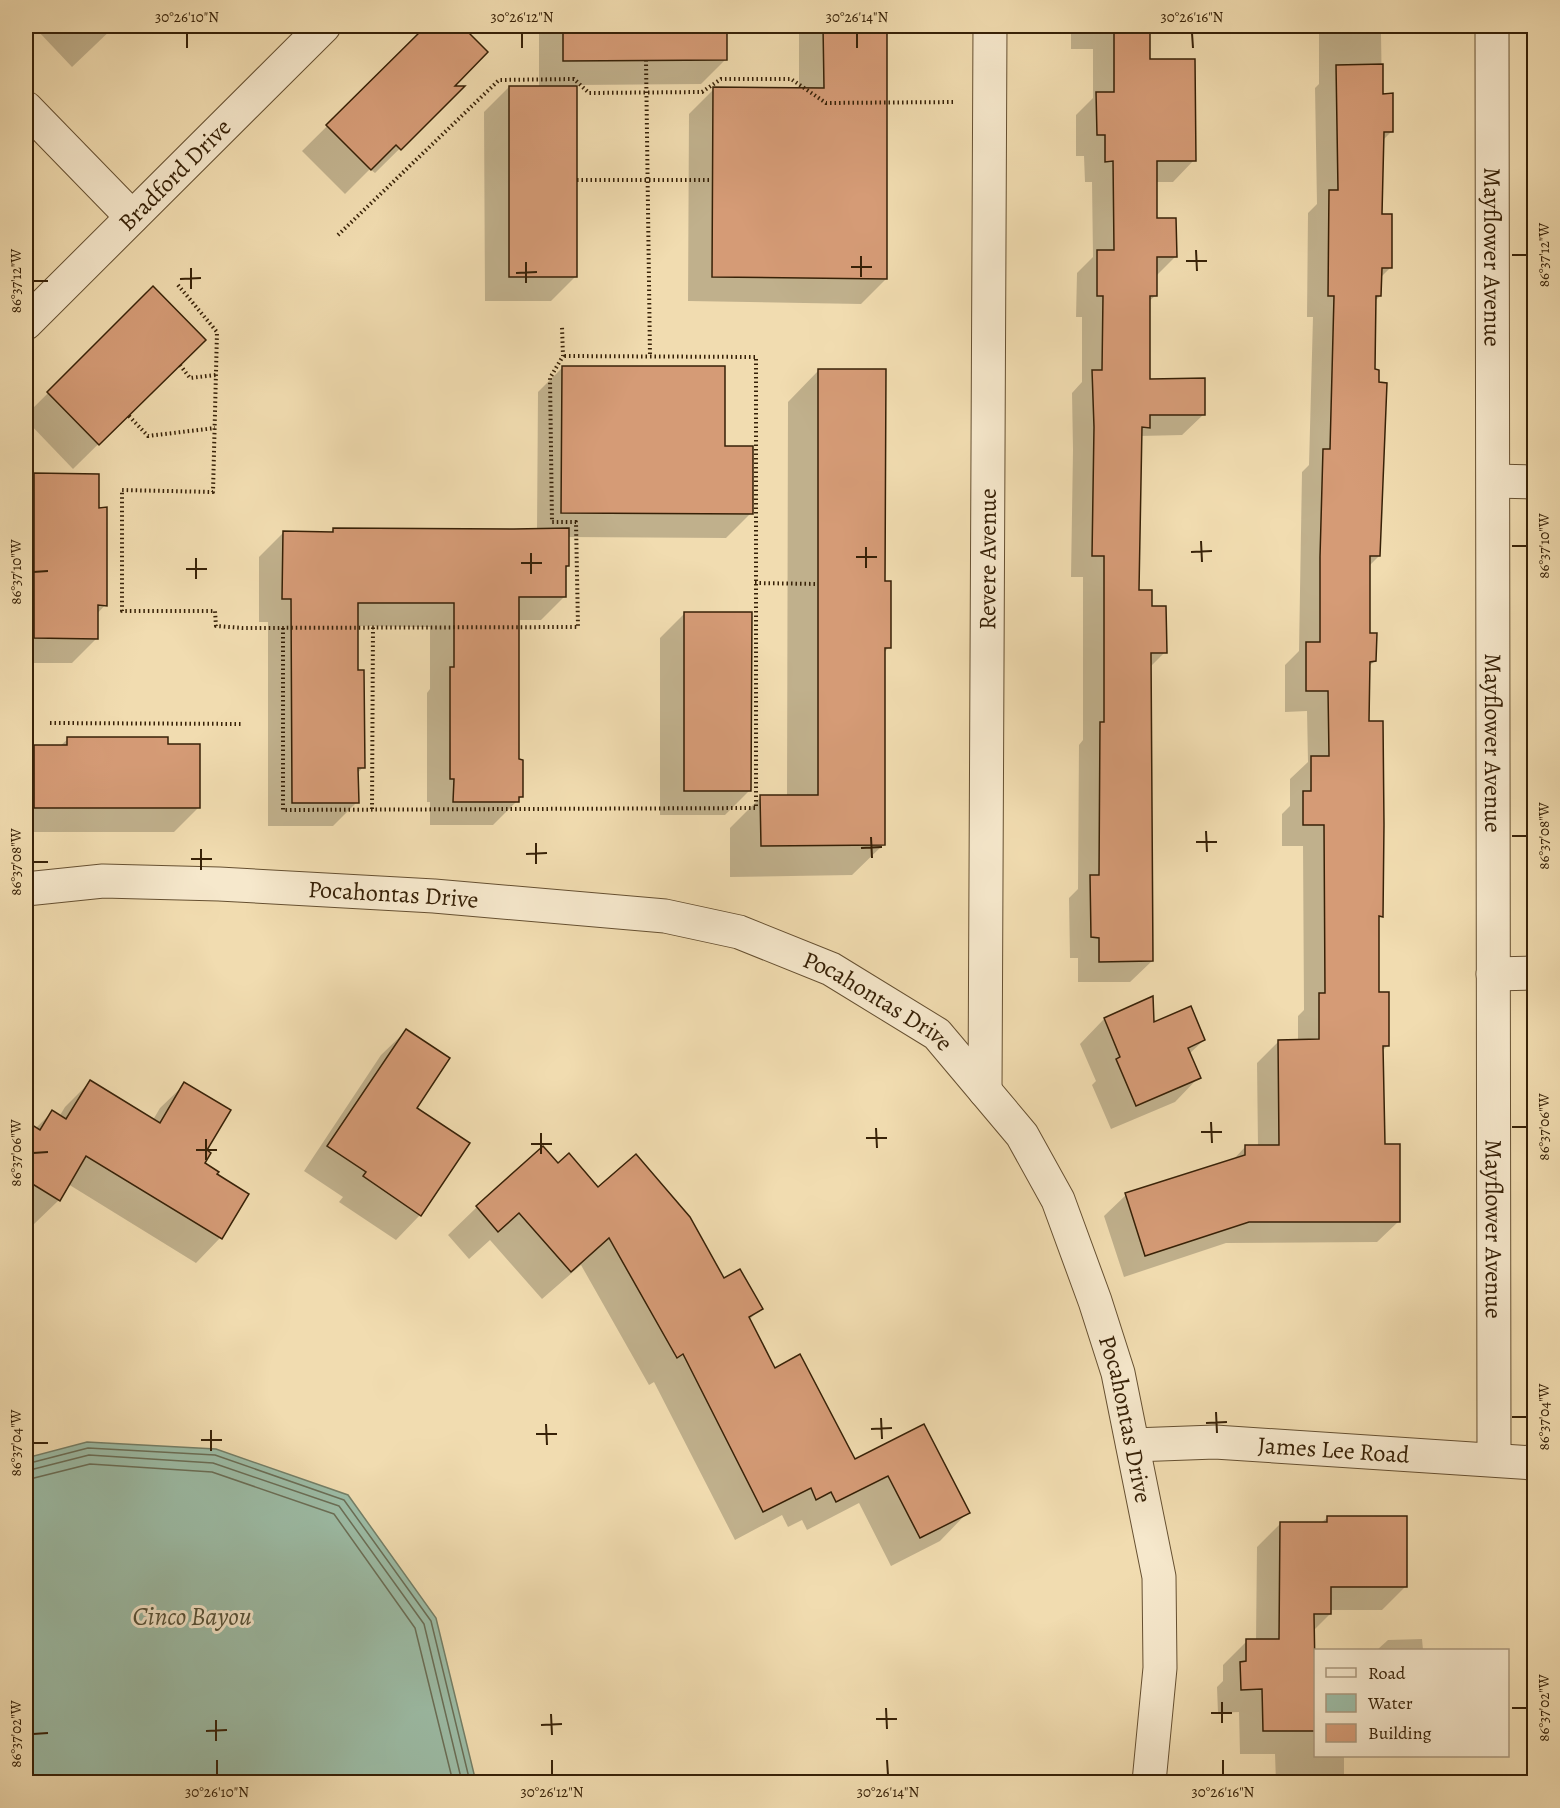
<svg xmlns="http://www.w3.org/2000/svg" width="1560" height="1808" viewBox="0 0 1560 1808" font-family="Alegreya,serif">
  <rect width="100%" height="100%" fill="#f1dcb0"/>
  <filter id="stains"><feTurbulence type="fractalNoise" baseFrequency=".00333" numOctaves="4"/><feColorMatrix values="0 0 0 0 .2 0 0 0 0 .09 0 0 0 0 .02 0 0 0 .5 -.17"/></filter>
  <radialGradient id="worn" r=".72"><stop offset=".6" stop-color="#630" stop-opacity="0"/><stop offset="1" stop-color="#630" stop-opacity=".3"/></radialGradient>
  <path fill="#9cbca6" stroke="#747e66" stroke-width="1.5" d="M87,1442L216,1449L348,1495L436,1618L476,1782H26V1458Z"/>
  <g fill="#0003">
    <path d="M43,26H115L72,67L38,31Z"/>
    <path d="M428,26H460L486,52L452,87H462L375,173L370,169L345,194L302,151Z"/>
    <path d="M539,26H725L726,59L701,84L576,85V276L551,301H485L484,112L509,87H539Z"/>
    <path d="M799,26H885L886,279L861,304L688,301L689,114L714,89L799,90Z"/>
    <path d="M1071,26H1149V61L1194,160L1173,182H1155V219L1176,256L1155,277V296L1148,302V380L1204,414L1182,435L1140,436L1137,592L1150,608L1165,652L1150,667L1152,961L1130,982H1078V958H1070L1069,898L1078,889L1079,745L1083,740V577H1071L1073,450L1072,393L1082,382V317H1076L1077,273L1093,257L1092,182H1085L1084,156H1076V115L1093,98V49H1071Z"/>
    <path d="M1319,26H1389L1381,34L1382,95L1392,131L1382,141L1381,215L1391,267L1380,278V296L1375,301L1374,371L1379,556L1369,566V635L1375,661L1368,667L1367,723L1381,916L1377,920L1378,994L1388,1045L1382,1051L1384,1146L1399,1221L1377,1242L1226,1243L1124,1277L1104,1216L1126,1195L1232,1161L1245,1147H1258L1257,1063L1279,1041H1298V1016L1304,1010L1303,846H1282V814L1290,806V779L1308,762L1307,711L1285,712V665L1299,651L1302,472L1309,465L1313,317H1307L1308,213L1317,204L1315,88L1319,84Z"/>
    <path d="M153,289L204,340L73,469L26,420V415Z"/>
    <path d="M563,367L724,448L751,513L726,538L567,537L568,566L565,569V596L541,620H517V760L521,797L493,825H430V802H427V693L430,689V627L356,626V671L363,767L357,774V802L333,826H268V622H259V557L283,533H330L334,529L537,530L538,392Z"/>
    <path d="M819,370L884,583L889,647L884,653V844L852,875L730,877V828L761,797L787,796L788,402Z"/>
    <path d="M35,475L97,509L105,605L97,614V638L72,663H26V484Z"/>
    <path d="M685,613L750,790L725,815H660V638Z"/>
    <path d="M68,739L199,807L174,832H26V755L34,747L60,746Z"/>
    <path d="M1152,999V1024L1204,1040L1189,1054L1199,1077L1175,1102L1111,1129L1092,1085L1096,1081L1080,1044L1104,1019Z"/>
    <path d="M406,1031L415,1108L420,1215L396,1240L339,1202L343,1197L304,1171L381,1055Z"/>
    <path d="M90,1082L153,1120L160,1108L185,1084L205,1151L203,1163L215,1175L247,1194L220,1238L196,1263L68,1184L59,1200L34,1224L26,1219V1123L35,1129L52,1112L59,1117L65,1107Z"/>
    <path d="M543,1148L558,1165L598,1189L761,1308L749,1320L774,1371L854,1461L923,1426L968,1512L940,1541L891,1566L859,1503L807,1530L802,1520L788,1527L782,1515L735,1540L654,1382L649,1385L581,1265L542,1299L490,1240L469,1259L448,1235L477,1207Z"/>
    <path d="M1328,1517L1406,1586L1382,1610H1330V1614L1313,1631V1673H1316V1756H1344V1782H1276L1275,1754H1240L1239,1712L1218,1713L1217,1687L1223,1681V1665L1247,1641H1256L1257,1547L1281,1523H1321Z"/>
    <path d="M1422,1639L1423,1650H1377L1388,1640Z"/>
  </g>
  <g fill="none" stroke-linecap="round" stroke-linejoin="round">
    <g stroke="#6a6e56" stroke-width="1.5">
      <path d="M26,1464L88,1448L215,1455L344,1500L431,1621L470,1782"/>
      <path d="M26,1471L89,1455L213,1463L339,1506L424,1624L462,1782"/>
      <path d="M26,1480L90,1464L212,1472L334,1514L415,1628L453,1782"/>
    </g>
  </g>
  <g fill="#d59b76" stroke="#372107" stroke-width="1.5">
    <path d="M426,26H462L488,52L455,86H465L401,150L396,145L371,170L326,125Z"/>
    <path d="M563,26H727V60L563,61Z"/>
    <path d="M823,26H887V279L712,277L713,87L824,88Z"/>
    <path d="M1114,26H1150V59H1195L1196,161H1157V218H1176L1177,257H1157V296H1150V379L1205,378V415H1150V428L1142,427L1139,590H1152V606H1166L1167,653H1151L1153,961L1099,962V938L1091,937L1090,875H1099L1100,722H1104V556H1092L1094,427L1092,370H1102L1103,296H1097V250H1114L1113,161L1105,162V135H1097L1096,92H1114Z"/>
    <path d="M1383,64V94L1393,93V132H1384L1382,214H1392V268H1382L1381,296H1376L1375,369L1379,370V382L1387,383L1380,556H1370V633H1377L1376,661L1370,662L1369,721H1383L1384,824L1383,917L1379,916V992H1389V1046H1383L1385,1144H1400V1222H1249L1145,1256L1125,1193L1245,1155V1145H1279L1278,1040L1319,1039V993H1325L1324,825H1303V791H1311V756H1329L1328,691H1306V642H1320V557L1323,449H1330L1334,296H1328L1329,190H1338L1336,65Z"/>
    <rect x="509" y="86" width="68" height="191"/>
    <path d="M153,286L206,340L99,445L47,392Z"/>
    <path d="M562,366H725V446H753V514L561,513Z"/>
    <path d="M818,369H886L885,581H891V648H885V845L761,846L760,795H818Z"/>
    <path d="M34,473L99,474V508L107,507V606L98,605V639L34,638Z"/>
    <path d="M333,528L514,529L569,528V566H566V597H519V759L523,760V797H519V802H453L454,779H450V667H454V603H358V670H364L365,768H358L359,803H292L291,599H282L283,531L333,532Z"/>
    <path d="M684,612H752L751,791H684Z"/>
    <path d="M67,737H168V744H200V808H34V745H67Z"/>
    <path d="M1153,996L1154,1022L1191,1006L1205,1040L1188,1048L1201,1078L1136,1106L1116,1059L1120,1057L1104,1018Z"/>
    <path d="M406,1029L450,1058L417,1108L470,1143L421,1216L363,1176L366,1172L327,1146Z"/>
    <path d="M90,1080L160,1123L184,1082L231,1110L207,1150L211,1153L205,1163L219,1172L217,1174L249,1194L222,1239L86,1156L60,1201L26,1180V1121L40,1130L52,1110L66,1119Z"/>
    <path d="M543,1146L558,1163L569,1153L598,1187L636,1154L690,1217L724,1278L740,1269L763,1309L749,1317L775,1368L800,1354L855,1459L924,1424L970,1513L920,1538L888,1476L836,1502L831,1492L816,1500L811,1488L763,1512L683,1354L677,1358L609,1238L571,1272L519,1213L498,1232L476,1206Z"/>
    <path d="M1327,1516H1407V1587H1331V1614H1314L1316,1731H1263L1262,1689L1241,1690L1240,1662L1246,1661V1639H1279L1280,1522H1327Z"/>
  </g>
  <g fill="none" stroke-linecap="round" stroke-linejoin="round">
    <defs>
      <g id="street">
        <path id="s1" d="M1492,26L1494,1459"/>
        <path d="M26,108L132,217"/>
        <path id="s2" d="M26,323L324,26"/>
        <path d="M1494,481L1534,482"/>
        <path id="s3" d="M26,889L103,881L219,884L434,896L665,916L739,932L831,969L937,1034L1022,1135L1058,1200L1095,1301L1118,1373L1159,1577L1160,1668L1149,1782"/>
        <path d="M1493,974L1534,973"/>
        <path id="s4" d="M985,1091L990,26"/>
        <path id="s5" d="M1133,1445L1215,1442L1534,1463"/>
      </g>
    </defs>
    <use href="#street" stroke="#665031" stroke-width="35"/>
    <g stroke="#372107" stroke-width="4" stroke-dasharray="1.5 3" stroke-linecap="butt">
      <path d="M646,60L650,357"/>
      <path d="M577,180H713"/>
      <path d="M338,235L499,80L574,79L589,93L702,92L721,79H791L826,103L956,102"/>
      <path d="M178,285L217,332L213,492L122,490V611H215L216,626L243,628L578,627L576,522H552L550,378L563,356L562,327"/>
      <path d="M180,365L190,378L216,375"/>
      <path d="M129,416L148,436L215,428"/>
      <path d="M755,583L818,584"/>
      <path d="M283,628V810L756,808V357L563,356"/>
      <path d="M50,723L243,724"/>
      <path d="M372,809L373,627"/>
    </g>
    <use href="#street" stroke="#f6e8cc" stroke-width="33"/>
  </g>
  <path fill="none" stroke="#372107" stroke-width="2" d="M187,33V48M522,33V48M857,33V48M1192,33L1193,48M1196,250L1197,271M1512,255H1527M861,256V277M1186,261H1207M526,262V283M851,267H872M191,268V289M516,273L537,272M180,279L201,278M33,281H48M1201,541L1202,562M1512,546H1527M866,547V568M1191,552L1212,551M531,553V574M856,557H877M196,558V579M521,563H542M186,569H207M33,572L48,571M1206,831L1207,852M1512,836H1527M871,837L872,858M1196,842H1217M536,843V864M861,848L882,847M201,849V870M526,854L547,853M191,859H212M33,862H48M1211,1122L1212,1143M1512,1127H1527M876,1128L877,1148M1201,1132H1222M541,1133V1154M866,1138H887M206,1139V1160M531,1144H552M196,1150H217M33,1153L48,1152M1216,1412L1217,1433M1512,1417H1527M881,1418L882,1439M1206,1423L1227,1422M546,1424L547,1445M871,1429L892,1428M211,1430V1451M536,1434H557M201,1440H222M33,1443H48M1222,1702V1723M886,1708L887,1729M1512,1708H1527M1211,1713H1232M551,1714L552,1735M876,1719H897M216,1720V1741M541,1725L562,1724M206,1731L227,1730M33,1734L48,1733M217,1760V1775M552,1760V1775M887,1760L888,1775M1223,1760V1775"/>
  <g text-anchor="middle" stroke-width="6" stroke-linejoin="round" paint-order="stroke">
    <g font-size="24" fill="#372107" stroke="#f6e8cc">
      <text dy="8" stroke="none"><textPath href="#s2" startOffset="210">Bradford Drive</textPath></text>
      <text dy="8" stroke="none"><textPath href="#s1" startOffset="231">Mayflower Avenue</textPath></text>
      <text dy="8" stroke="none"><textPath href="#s4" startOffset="532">Revere Avenue</textPath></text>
      <text dy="8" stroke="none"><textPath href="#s1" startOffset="717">Mayflower Avenue</textPath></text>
      <text dy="8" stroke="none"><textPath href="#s3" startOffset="368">Pocahontas Drive</textPath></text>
      <text dy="8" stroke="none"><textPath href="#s3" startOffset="872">Pocahontas Drive</textPath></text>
      <text dy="8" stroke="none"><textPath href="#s1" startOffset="1203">Mayflower Avenue</textPath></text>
      <text dy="8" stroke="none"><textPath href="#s3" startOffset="1376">Pocahontas Drive</textPath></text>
      <text dy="8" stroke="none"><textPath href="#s5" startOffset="201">James Lee Road</textPath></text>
    </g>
    <g font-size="26" font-style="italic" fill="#555037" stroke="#f6e8cc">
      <text x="192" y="1625">Cinco Bayou</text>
    </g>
  </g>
  <rect width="1560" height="1808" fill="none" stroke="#f1dcb0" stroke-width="66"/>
  <rect x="1314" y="1649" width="195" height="108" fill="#f6e8cc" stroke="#aa987d" stroke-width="1.5"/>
  <rect x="1326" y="1668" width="30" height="9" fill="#f6e8cc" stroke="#aa987d" stroke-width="1.5"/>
  <text x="1368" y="1679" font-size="18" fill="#372107">Road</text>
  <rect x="1326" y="1694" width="30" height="18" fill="#9cbca6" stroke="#aa987d" stroke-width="1.5"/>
  <text x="1368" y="1709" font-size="18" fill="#372107">Water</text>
  <rect x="1326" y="1724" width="30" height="18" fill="#d59b76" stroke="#aa987d" stroke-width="1.5"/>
  <text x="1368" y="1739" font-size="18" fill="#372107">Building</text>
  <rect x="33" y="33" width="1494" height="1742" fill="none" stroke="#372107" stroke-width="2"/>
  <g font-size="15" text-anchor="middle" fill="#372107">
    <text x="187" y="22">30°26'10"N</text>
    <text x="522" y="22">30°26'12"N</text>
    <text x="857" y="22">30°26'14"N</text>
    <text x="1192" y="22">30°26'16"N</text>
    <text transform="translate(1544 255) rotate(-90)" y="5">86°37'12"W</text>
    <text transform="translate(16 281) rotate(-90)" y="5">86°37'12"W</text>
    <text transform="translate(1544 546) rotate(-90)" y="5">86°37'10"W</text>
    <text transform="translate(16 572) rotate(-90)" y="5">86°37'10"W</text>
    <text transform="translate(1544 836) rotate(-90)" y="5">86°37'08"W</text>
    <text transform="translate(16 862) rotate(-90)" y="5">86°37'08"W</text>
    <text transform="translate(1544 1127) rotate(-90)" y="5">86°37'06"W</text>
    <text transform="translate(16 1153) rotate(-90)" y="5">86°37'06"W</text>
    <text transform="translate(1544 1417) rotate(-90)" y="5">86°37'04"W</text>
    <text transform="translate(16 1443) rotate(-90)" y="5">86°37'04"W</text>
    <text transform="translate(1544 1708) rotate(-90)" y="5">86°37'02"W</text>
    <text transform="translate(16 1734) rotate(-90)" y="5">86°37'02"W</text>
    <text x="217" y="1797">30°26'10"N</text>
    <text x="552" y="1797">30°26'12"N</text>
    <text x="888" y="1797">30°26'14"N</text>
    <text x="1223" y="1797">30°26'16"N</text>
  </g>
  <rect width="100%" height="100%" filter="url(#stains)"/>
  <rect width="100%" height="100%" fill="url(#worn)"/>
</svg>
